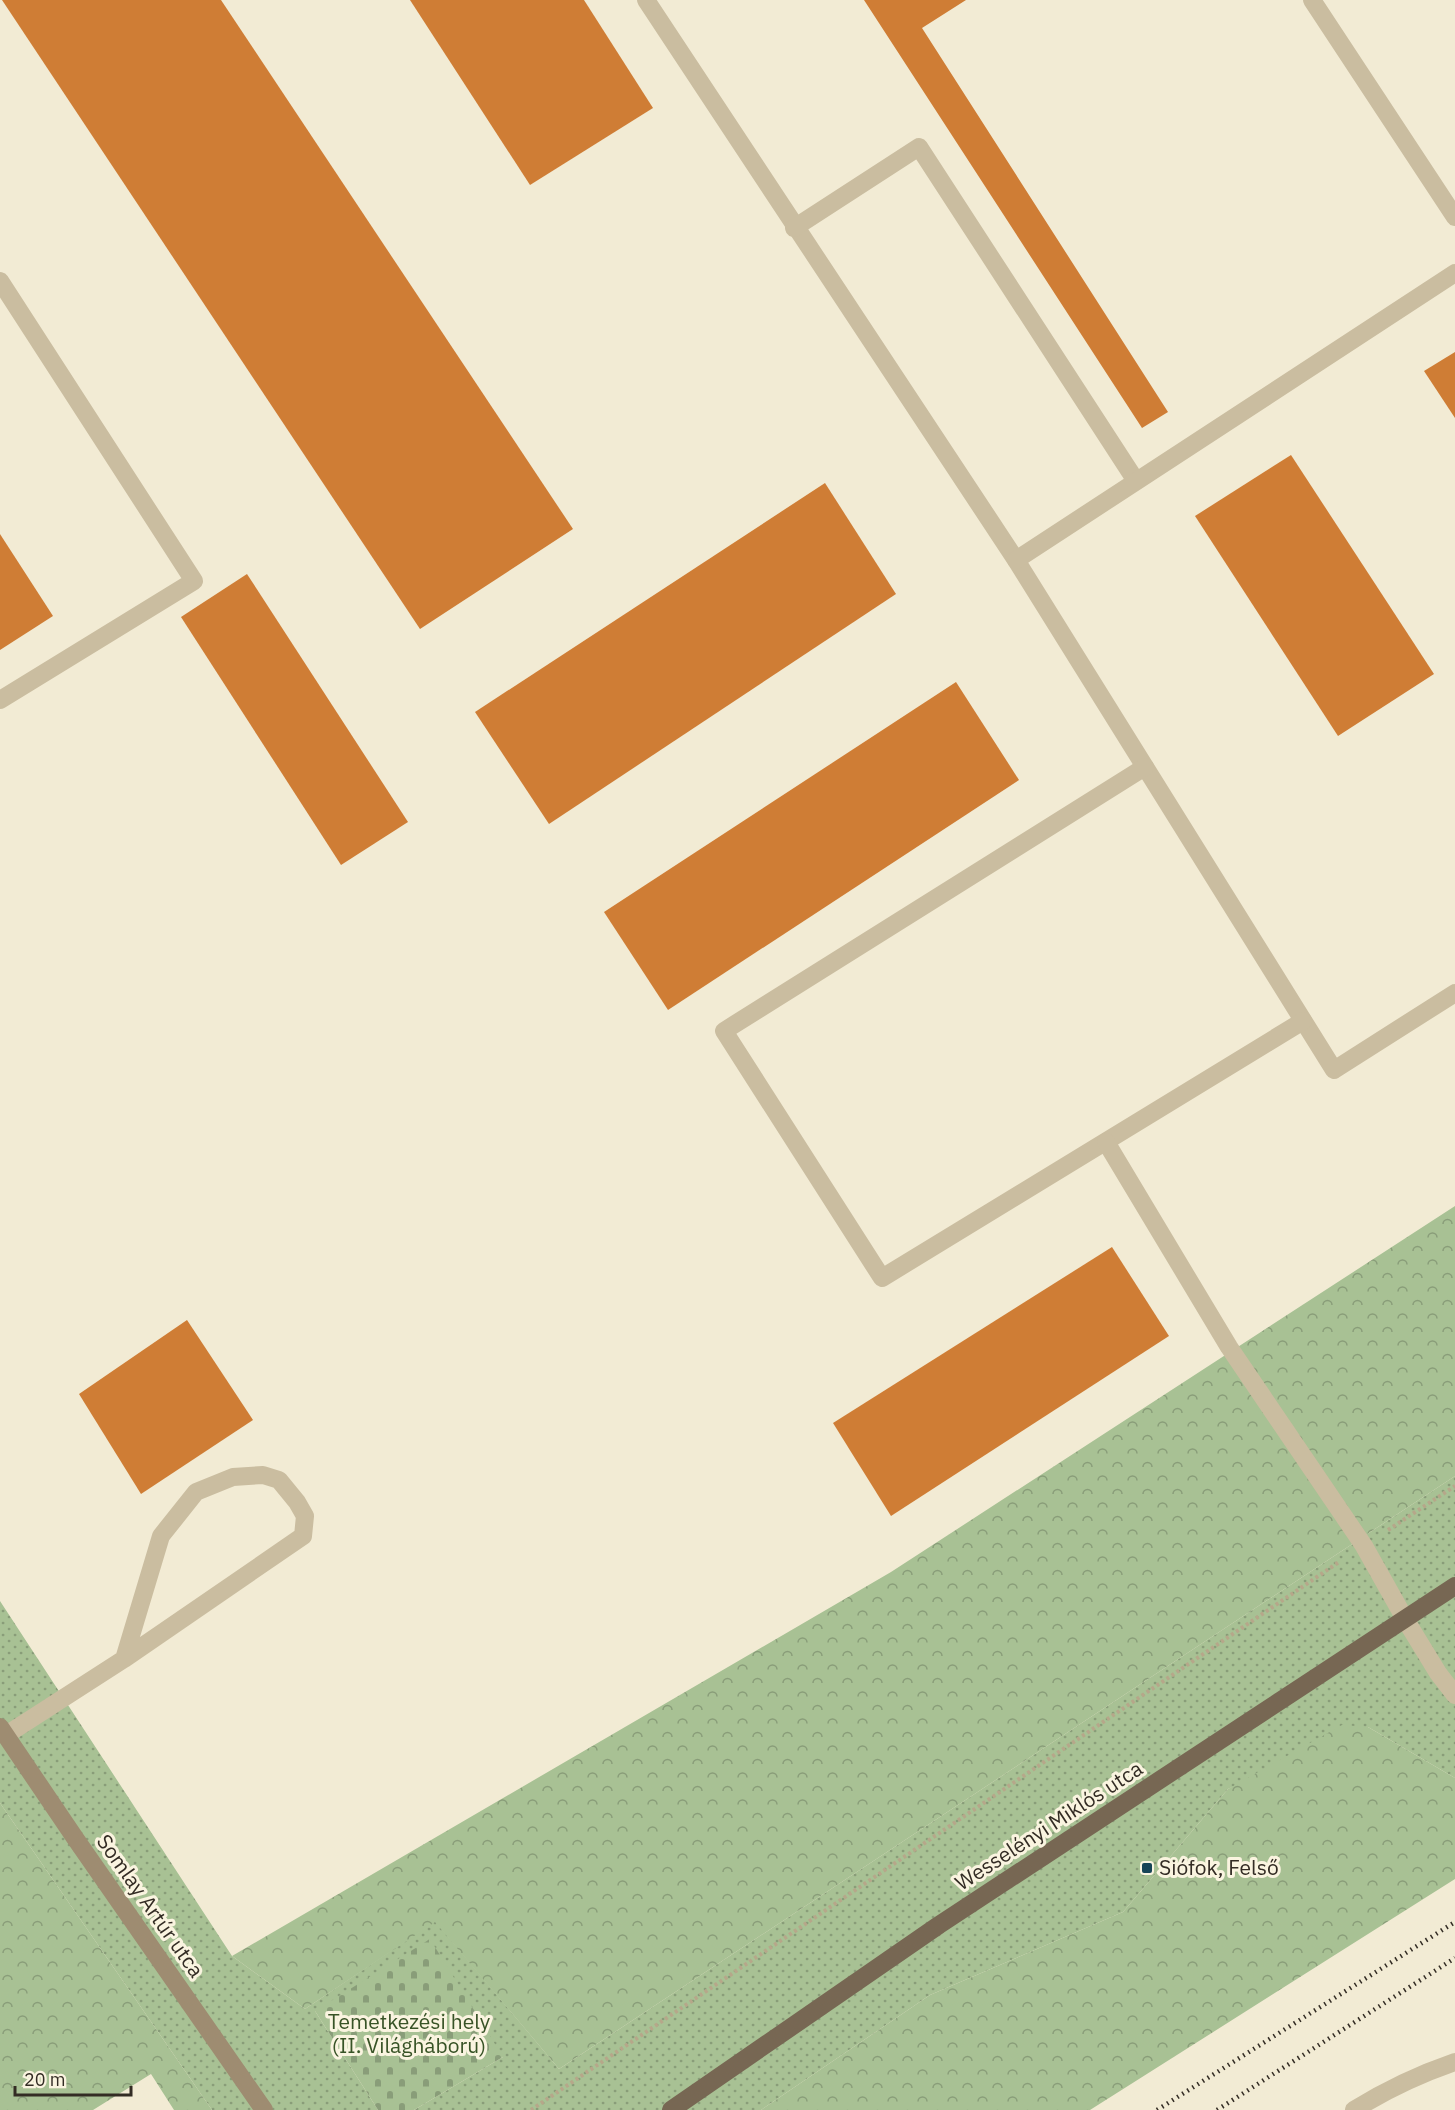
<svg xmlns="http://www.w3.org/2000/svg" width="1455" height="2110" viewBox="0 0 1455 2110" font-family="'IBM Plex Sans',sans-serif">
  <defs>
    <pattern id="grass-dots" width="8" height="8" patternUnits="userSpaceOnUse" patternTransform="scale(1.5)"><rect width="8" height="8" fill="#a8c194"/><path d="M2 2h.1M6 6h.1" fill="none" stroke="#899d79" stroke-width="1.8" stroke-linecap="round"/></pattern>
    <pattern id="forest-crowns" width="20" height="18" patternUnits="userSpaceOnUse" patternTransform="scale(1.5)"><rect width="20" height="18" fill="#a8c194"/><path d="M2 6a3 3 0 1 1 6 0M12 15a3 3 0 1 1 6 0" fill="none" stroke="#899d79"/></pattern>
    <pattern id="cemetery-stones" width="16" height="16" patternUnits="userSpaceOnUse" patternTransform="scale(1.5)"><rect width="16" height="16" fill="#a8c194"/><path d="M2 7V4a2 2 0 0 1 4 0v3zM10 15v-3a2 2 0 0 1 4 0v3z" fill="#899d79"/></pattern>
  </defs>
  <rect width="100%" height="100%" fill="#f2ebd4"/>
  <path fill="url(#grass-dots)" d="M1455,1476V1778L1368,1727L1228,1789L1123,1912L930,1995L761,2110H414L503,2057L315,2011L378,2110H212L0,1803V1601L232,1956L305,2009L435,1921L559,2069Z"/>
  <g fill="url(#forest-crowns)">
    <path d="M1455,1206V1476L559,2069L435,1922L305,2009L232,1956L891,1572Z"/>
    <path d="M1342,1725L1368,1727L1455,1778V1879L1090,2110H761L930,1995L1123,1912L1228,1789Z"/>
    <path d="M0,1803L212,2110H174L151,2074L93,2110H0Z"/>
  </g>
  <path fill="url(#cemetery-stones)" d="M430,1939L503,2057L414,2110H378L315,2011Z"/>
  <g fill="#cf7d35">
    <path d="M2,0H221L573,529L420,629Z"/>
    <path d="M410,0H584L653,108L530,185Z"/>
    <path d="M864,0H966L922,28L1168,412L1142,428Z"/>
    <path d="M1455,352V418L1424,371Z"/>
    <path d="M1291,455L1434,674L1338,736L1195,516Z"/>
    <path d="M825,483L896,594L549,824L475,712Z"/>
    <path d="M0,534L53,616L0,650Z"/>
    <path d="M247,574L408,822L341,865L181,617Z"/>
    <path d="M956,682L1019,780L668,1010L604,912Z"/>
    <path d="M1112,1247L1169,1336L891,1516L833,1423Z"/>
    <path d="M187,1320L253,1420L141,1494L79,1394Z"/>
  </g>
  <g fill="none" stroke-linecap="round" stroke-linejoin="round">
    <g stroke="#b6a78a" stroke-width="4" stroke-dasharray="3 3" stroke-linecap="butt">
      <path d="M1388,1530L1455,1486"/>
      <path d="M531,2110L1339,1562"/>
    </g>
    <g stroke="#cabda0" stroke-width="18">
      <path d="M646,0L1016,560L1334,1070L1455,993"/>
      <path d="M1312,0L1455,217"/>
      <path d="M794,228L919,147L1136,481"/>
      <path d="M0,281L194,581L0,700"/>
      <path d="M1016,560L1455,273"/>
      <path d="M1145,767L724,1031L882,1278L1303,1021"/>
      <path d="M1106,1142L1229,1347L1364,1546L1405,1619"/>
      <path d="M6,1735L124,1659L303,1536L305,1516L297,1502L279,1480L263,1475L233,1477L196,1492L161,1536L124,1659"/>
    </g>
    <g stroke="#cabda0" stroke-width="18">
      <path d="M1405,1619L1438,1673L1455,1695"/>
      <path d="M1354,2110C1386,2090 1420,2074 1455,2062"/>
    </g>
    <path stroke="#9e8c71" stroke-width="18" d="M0,1727L75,1838L264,2110"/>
    <path stroke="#776753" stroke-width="18" d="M671,2110L939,1925L1455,1586"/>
    <g stroke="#332c24" stroke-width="4.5" stroke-dasharray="1.5 4.5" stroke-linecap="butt">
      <path d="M1157,2110L1455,1922"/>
      <path d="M1217,2110L1455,1958"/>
    </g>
  </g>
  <rect fill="#174457" stroke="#faf4e0" stroke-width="2" x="1141" y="1862" width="12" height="12" rx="3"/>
  <g text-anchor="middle" stroke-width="6" stroke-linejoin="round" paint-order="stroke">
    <g font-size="21" fill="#332c24" stroke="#faf4e0">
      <text transform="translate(1049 1826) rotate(-33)" y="7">Wesselényi Miklós utca</text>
      <text transform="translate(150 1906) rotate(55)" y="7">Somlay Artúr utca</text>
    </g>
    <g font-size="21" fill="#332c24" stroke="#faf4e0" text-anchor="start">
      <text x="1159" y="1875">Siófok, Felső</text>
    </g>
    <g font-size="21" fill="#385326" stroke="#faf4e0">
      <text x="409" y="2029">Temetkezési hely<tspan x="409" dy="24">(II. Világháború)</tspan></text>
    </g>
  </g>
  <path d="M15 2086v9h116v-9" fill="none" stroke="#332c24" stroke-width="3"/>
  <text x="24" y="2086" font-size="18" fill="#332c24" stroke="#faf4e0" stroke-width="4.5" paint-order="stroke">20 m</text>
</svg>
